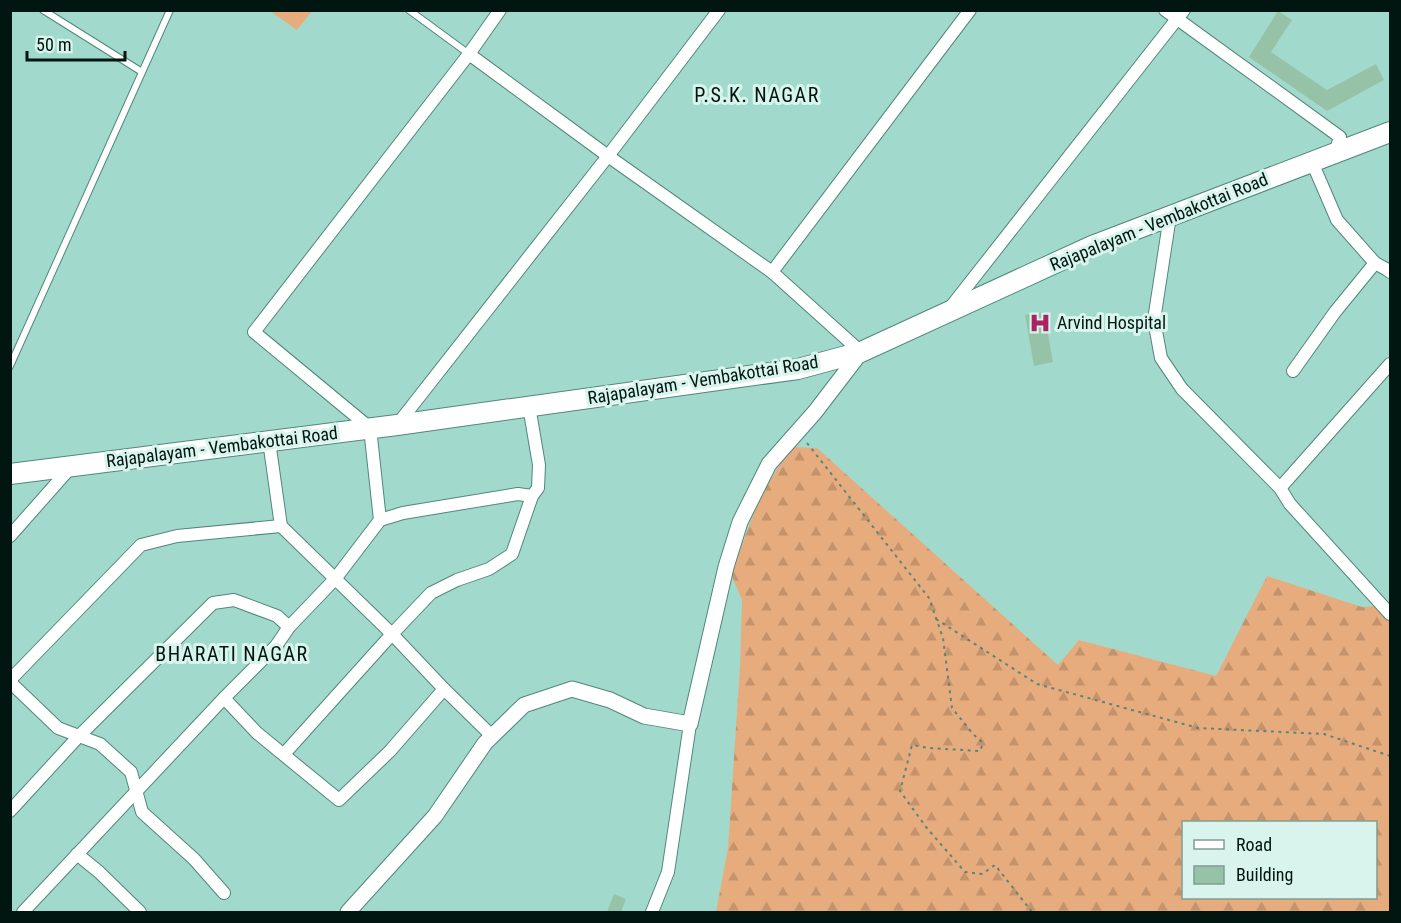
<svg xmlns="http://www.w3.org/2000/svg" width="1401" height="923" viewBox="0 0 1401 923" font-family="'Roboto Condensed',sans-serif">
  <defs>
    <pattern id="forest-firs" width="22" height="20" patternUnits="userSpaceOnUse" patternTransform="scale(1.5)"><rect width="22" height="20" fill="#e7ac7e"/><path d="M5 1l3.5 6h-7zM16 11l3.5 6h-7z" fill="#c4936c"/></pattern>
  </defs>
  <rect width="100%" height="100%" fill="#a1dacc"/>
  <path fill="url(#forest-firs)" fill-rule="evenodd" d="M791,447L817,448L1058,665L1079,640L1216,676L1267,576L1362,607L1390,605V912H716L728,848L740,666L742,600L731,574L760,497ZM1184,822H1376V898H1184Z"/>
  <path fill="#e7ac7e" d="M270,11H312L297,30Z"/>
  <g fill="#96c3a8">
    <path d="M1278,11L1292,20L1271,52L1327,90L1376,64L1384,80L1327,111L1249,57Z"/>
    <path d="M1044,312L1053,362L1034,366L1025,315Z"/>
    <path d="M614,894L626,899L621,912H607Z"/>
  </g>
  <g fill="none" stroke-linecap="round" stroke-linejoin="round">
    <defs>
      <g id="service">
        <path d="M43,10L142,72"/>
        <path d="M409,10L469,54"/>
        <path d="M10,366L170,10"/>
      </g>
      <g id="minor">
        <path d="M1165,10L1340,137L1335,153"/>
        <path d="M469,54L608,156L772,272L970,10"/>
        <path d="M1312,162L1337,220L1375,263L1386,269L1390,272"/>
        <path d="M1170,216L1154,320L1161,358L1182,389L1280,488L1290,504L1390,614"/>
        <path d="M772,272L861,352"/>
        <path d="M950,308L1184,10"/>
        <path d="M1293,371L1335,312L1375,263"/>
        <path d="M397,425L608,156L719,10"/>
        <path d="M1280,488L1390,364"/>
        <path d="M380,520L370,428L254,332L469,54L500,10"/>
        <path d="M10,536L71,467"/>
        <path d="M10,680L141,545L177,536L281,526"/>
        <path d="M10,682L58,728L100,744L131,772L142,812L194,859L224,893"/>
        <path d="M444,689L492,736"/>
        <path d="M224,698L257,733L339,800L390,751L444,689L392,634L281,526L269,441"/>
        <path d="M284,754L392,634L431,593L457,580L489,569L512,554L532,496L538,488L539,465L529,406"/>
        <path d="M10,811L78,737L213,603L234,600L277,616L289,627"/>
        <path d="M77,854L99,872L140,912"/>
        <path d="M23,912L224,698L276,646L289,627L335,579L380,520L403,513L518,494L532,496"/>
        <path d="M652,912L668,872L690,724"/>
      </g>
      <path id="tertiary" d="M348,912L435,816L485,743L524,705L572,689L610,700L644,716L690,724L726,567L740,522L769,464L815,412L861,352"/>
      <path id="primary" d="M10,474L397,425L798,369L861,352L1092,246L1390,132"/>
    </defs>
    <use href="#service" stroke="#51877b" stroke-width="8"/>
    <use href="#minor" stroke="#51877b" stroke-width="14"/>
    <use href="#tertiary" stroke="#51877b" stroke-width="17"/>
    <use href="#primary" stroke="#51877b" stroke-width="22"/>
    <g stroke="#5b847a" stroke-width="2" stroke-dasharray="3 4.5" stroke-linecap="butt">
      <path d="M807,443L929,598L943,638L952,708L973,734L983,743L980,751L929,748L912,745L900,791L926,827L965,872L982,874L995,865L1032,912"/>
      <path d="M936,619L1037,684L1198,728L1324,734L1390,756"/>
    </g>
    <use href="#service" stroke="#fff" stroke-width="6"/>
    <use href="#minor" stroke="#fff" stroke-width="12"/>
    <use href="#tertiary" stroke="#fff" stroke-width="15"/>
    <use href="#primary" stroke="#fff" stroke-width="20"/>
  </g>
  <defs>
    <symbol id="hospital-bare" viewBox="-9 -9 18 18"><path d="M-5-5h3v3.5h4V-5h3V5h-3V1.5h-4V5h-3Z" fill="#ac2162" stroke="#d8f4ed" stroke-width="2.5" paint-order="stroke"/></symbol>
  </defs>
  <g fill-rule="evenodd">
    <use href="#hospital-bare" x="1025" y="308" width="30" height="30"/>
  </g>
  <g text-anchor="middle" stroke-width="6" stroke-linejoin="round" paint-order="stroke">
    <g font-size="18" fill="#011511" stroke="#d8f4ed">
      <text transform="translate(1159 222) rotate(-22)" y="6">Rajapalayam - Vembakottai Road</text>
      <text transform="translate(703 380) rotate(-9)" y="6">Rajapalayam - Vembakottai Road</text>
      <text transform="translate(222 447) rotate(-7)" y="6">Rajapalayam - Vembakottai Road</text>
    </g>
    <g font-size="18" fill="#011511" stroke="#d8f4ed" text-anchor="start">
      <text x="1057" y="329">Arvind Hospital</text>
    </g>
    <g font-size="20" letter-spacing="1.5" fill="#011511" stroke="#d8f4ed">
      <text x="757" y="102">P.S.K. NAGAR</text>
      <text x="232" y="661">BHARATI NAGAR</text>
    </g>
  </g>
  <rect width="1401" height="923" fill="none" stroke="#011511" stroke-width="24"/>
  <rect x="1182" y="821" width="195" height="78" fill="#d8f4ed" stroke="#829b95" stroke-width="1.5"/>
  <rect x="1194" y="840" width="30" height="9" fill="#ffffff" stroke="#829b95" stroke-width="1.5"/>
  <text x="1236" y="851" font-size="18" fill="#011511">Road</text>
  <rect x="1194" y="866" width="30" height="18" fill="#96c3a8" stroke="#829b95" stroke-width="1.5"/>
  <text x="1236" y="881" font-size="18" fill="#011511">Building</text>
  <path d="M27 51v9h98v-9" fill="none" stroke="#011511" stroke-width="3"/>
  <text x="36" y="51" font-size="18" fill="#011511" stroke="#d8f4ed" stroke-width="4.5" paint-order="stroke">50 m</text>
</svg>
